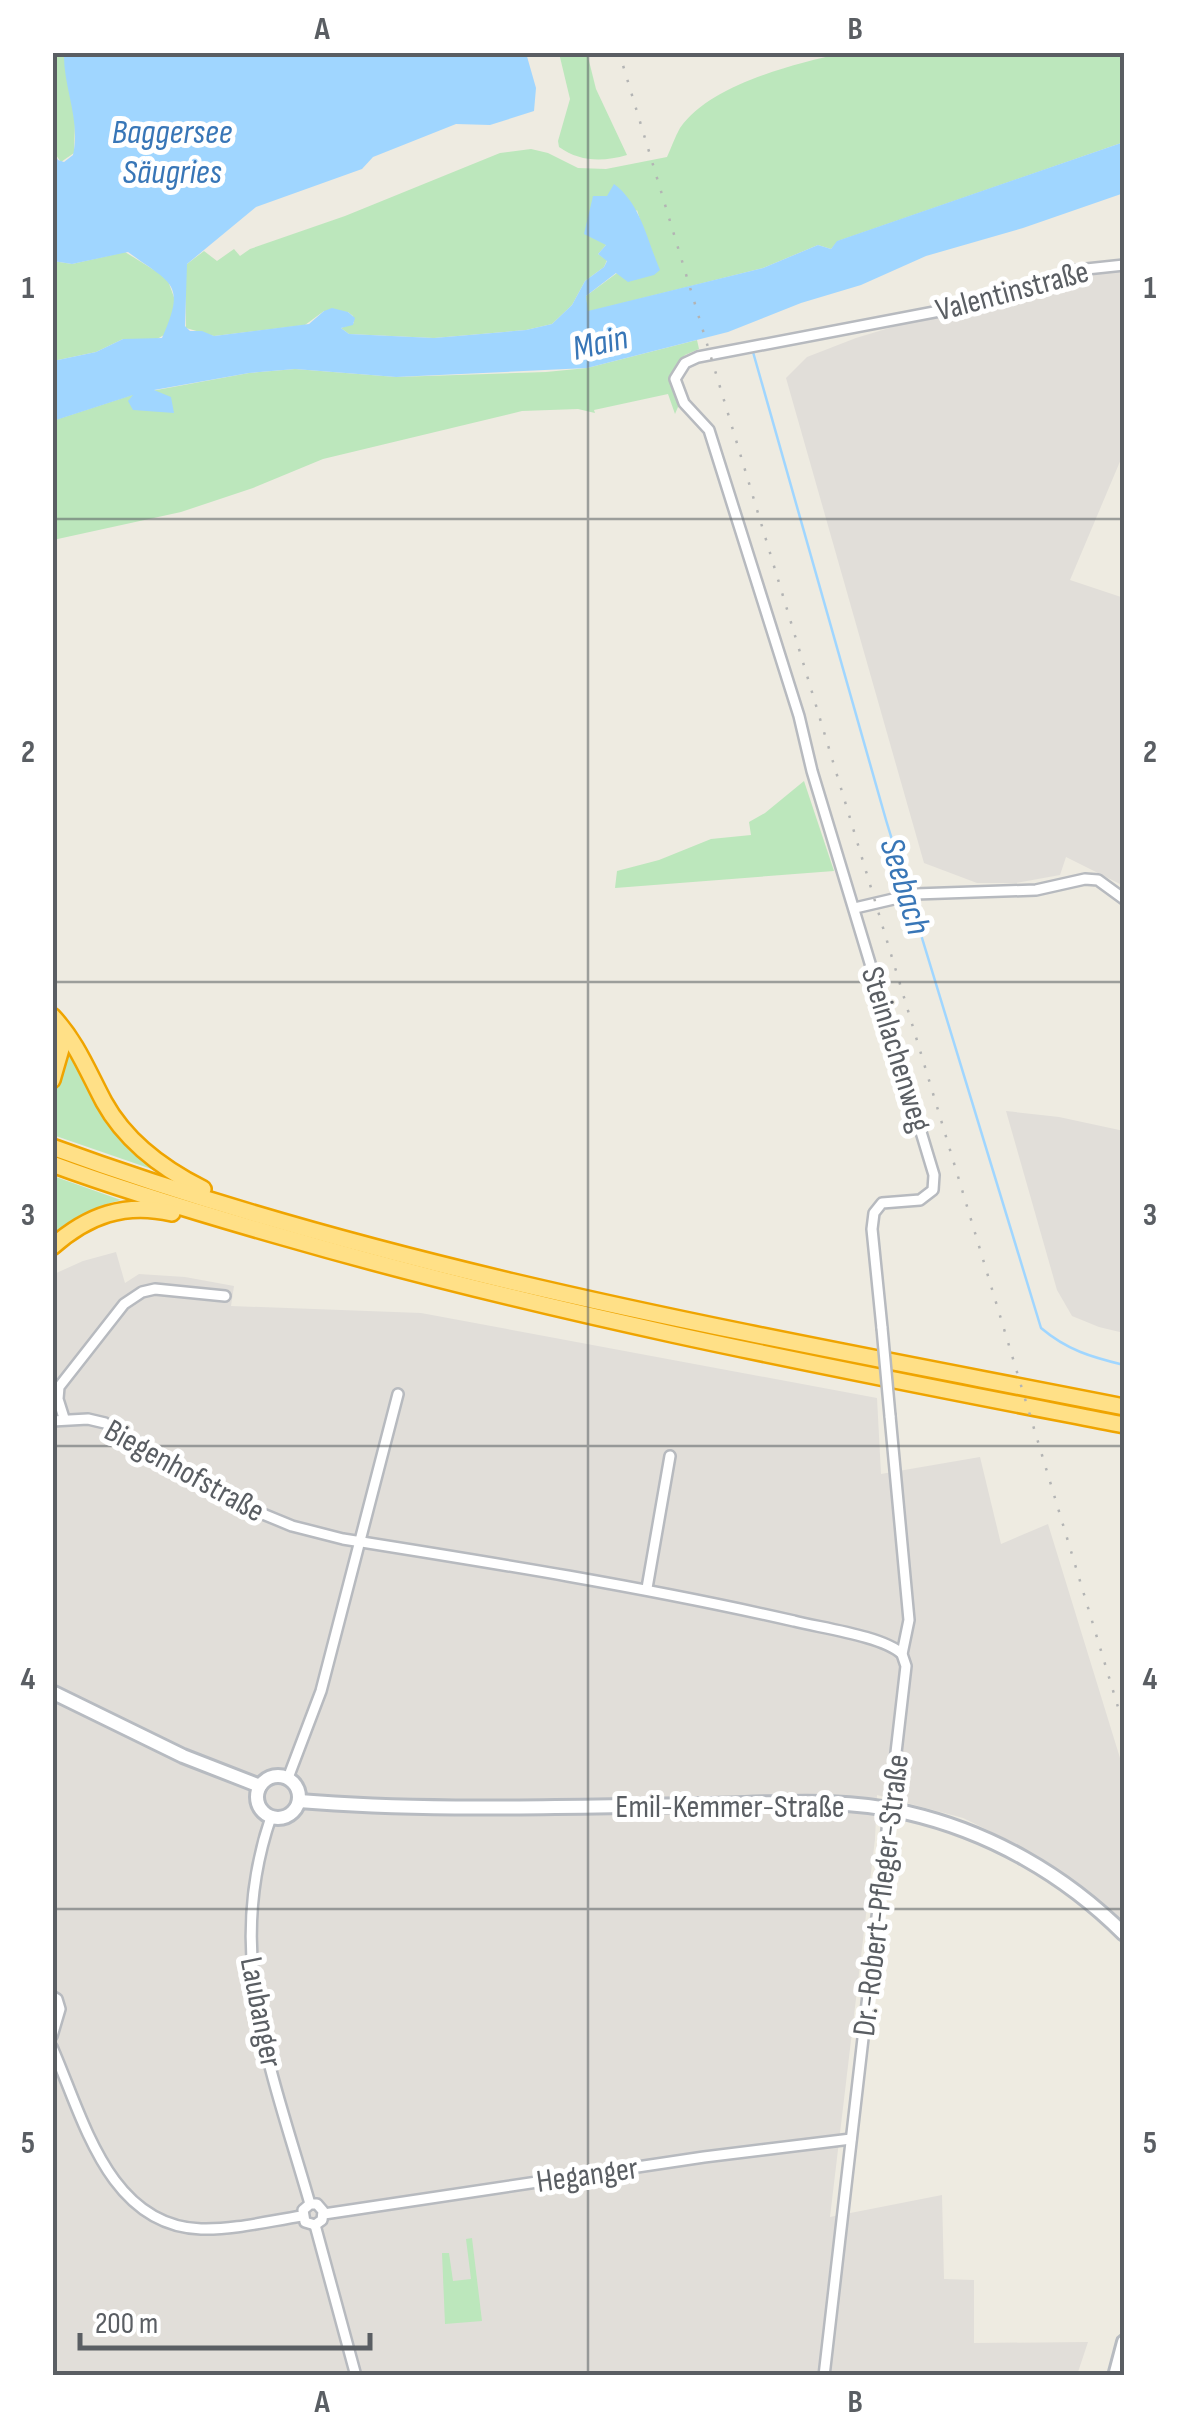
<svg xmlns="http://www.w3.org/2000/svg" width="1177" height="2428" viewBox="0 0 1177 2428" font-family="'Sofia Sans Condensed',sans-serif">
  <rect width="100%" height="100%" fill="#eeebe1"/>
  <g fill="#e1ded9">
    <path d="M1100,272H1124V452L1070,580L1124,598V886L1066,857L1060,875L1016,883H977L924,863L786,378L807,357L856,338L919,319L960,315L1054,283Z"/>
    <path d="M1006,1111L1059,1117L1124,1131V1333L1099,1327L1072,1316L1057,1290Z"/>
    <path d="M116,1252L125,1283L139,1274L185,1277L234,1286L231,1306L421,1313L877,1398L881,1474L980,1457L1001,1544L1048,1524L1124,1771V1924L1084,1888L1008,1840L963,1818L877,1795L875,1839L830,2217L942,2195L944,2279L974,2280V2343L1088,2342L1077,2375H53L52,1275L83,1261Z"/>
  </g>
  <g fill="#bce7bc">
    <path d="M52,53H64L75,123L74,153L61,162L53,151Z"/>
    <path d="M559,53H587L596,89L627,155C603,162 580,162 559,147L558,141L570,99Z"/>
    <path d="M842,53H1124V142L838,241L831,249L818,245L763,268L587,312L586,296L617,273L645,236L637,210L598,254L607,260L604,267L585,281L572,305L552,324L526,330L434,338L349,334L341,328L354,323L353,316L348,312L324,311L305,325L214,336L186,328L185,270L187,264L204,251L217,261L234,249L240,256L250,249L345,216L500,153L531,149L548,153L578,168L606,169L667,157C671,148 675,137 680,128C711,84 792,65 842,53Z"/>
    <path d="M125,252L167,278L175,300L172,321L164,335L157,339H123L96,352L53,361V261L72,264Z"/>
    <path d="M697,340L699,349L685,355L674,369L678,407L675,414L668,394L594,410L595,413L578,409L522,411L323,459L253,488L181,512L53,540L52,421L135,394L249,373L295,369L396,377L546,372L587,368Z"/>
    <path d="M804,781L834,871L615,888L617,871L659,860L711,839L751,835L749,822L765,813Z"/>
    <path d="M64,1038L100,1106L163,1173L53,1135L52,1088L57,1081Z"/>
    <path d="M53,1176L121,1200C94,1207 74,1216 53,1234Z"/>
    <path d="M472,2238L482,2321L445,2324L442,2253H449L453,2281L471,2279L466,2239Z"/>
  </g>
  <path fill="#a0d6ff" d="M64,53H526L536,88L534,111L490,125L456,124L373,157L362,169L256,207L187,264L185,326L190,331H202L214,336L309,324L324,311L332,308L348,312L355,318L353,325L341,328L349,334L434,338L526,330L552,324L572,305L585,281L604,267L607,261L598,254L606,245L584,234L593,196H607L614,184C641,204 647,240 660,270L654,275L628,282L616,273L586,296L588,311L763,268L818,245L831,249L837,241L1124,142V193L1023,228L926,256L861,285L801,303L728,332L587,368L396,377L295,369L249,373L154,390L171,397L174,413L133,410L128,401L133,395L53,421V361L96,352L123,339L162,338C187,282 171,284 128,252L72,264L53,261V151L58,160L64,162L73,155C81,120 63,87 64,53Z"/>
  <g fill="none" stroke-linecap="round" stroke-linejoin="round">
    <path stroke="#a0d6ff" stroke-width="2.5" d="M753,352L886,820L1041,1328C1067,1350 1091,1357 1124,1365"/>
    <defs>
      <g id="street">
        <path d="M855,908L915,894L1036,890L1085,879L1098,880L1124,899"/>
        <path d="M882,1328L872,1229L874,1213L882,1203L920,1200L933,1190L934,1175L812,771L799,716L709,430L684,403L675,379L685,363L698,357L950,309L1077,270L1124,265"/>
        <path d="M64,1418L58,1399L59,1387L124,1304L142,1292L155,1289L225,1296"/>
        <path d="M52,1421L88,1419L105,1423L246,1507L292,1526L343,1539C494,1563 645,1587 794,1621C821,1628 883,1636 902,1654"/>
        <path d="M647,1588L670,1456"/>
        <path d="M288,1778L321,1691L398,1394"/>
        <path d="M271,1817C223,1956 272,2071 310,2204H317L323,2211L322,2220L315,2225L305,2222L303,2210L310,2204"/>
        <path d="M52,1996L57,1999L60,2009L52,2036"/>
        <path d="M52,2047C83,2117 108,2226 201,2229C234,2230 269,2221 302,2216"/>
        <path d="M324,2214L704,2157L851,2139"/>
        <path d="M315,2225L356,2376"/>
        <path d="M824,2376L906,1666L902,1654L909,1620L890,1416"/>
      </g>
      <g id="secondary">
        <path d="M52,1692L183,1756L260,1786"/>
        <circle cx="278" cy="1797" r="21"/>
        <path d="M299,1801C433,1812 569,1806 703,1805C770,1804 843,1797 908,1813C990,1832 1065,1875 1124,1934"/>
        <path d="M1115,2376L1124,2342"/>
      </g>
      <g id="highway">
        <path d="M52,1016C76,1041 88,1072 104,1102C126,1142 163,1169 203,1189"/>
        <path d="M52,1021L61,1049L52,1080"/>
        <path d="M52,1147C398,1274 765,1336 1124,1407"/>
        <path d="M52,1164C128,1192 206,1215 283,1237C560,1317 842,1370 1124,1425"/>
        <path d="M52,1247C88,1215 125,1202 172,1213"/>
      </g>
    </defs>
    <use href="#street" stroke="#b7babf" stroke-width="14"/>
    <use href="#secondary" stroke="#b7bbc1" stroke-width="18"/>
    <use href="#highway" stroke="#efa400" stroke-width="20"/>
    <use href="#street" stroke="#fff" stroke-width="9"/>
    <use href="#secondary" stroke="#fff" stroke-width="12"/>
    <use href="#highway" stroke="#ffe087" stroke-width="15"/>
    <path stroke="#b3b4b4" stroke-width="2.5" stroke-dasharray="2.5 12" stroke-linecap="butt" d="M619,52L1124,1727"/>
    <defs>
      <path id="street-bridge" d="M882,1328L890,1416"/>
    </defs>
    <use href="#street-bridge" stroke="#b7babf" stroke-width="14" stroke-linecap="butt"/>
    <use href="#street-bridge" stroke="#fff" stroke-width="9"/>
  </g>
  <path fill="none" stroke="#5a5e63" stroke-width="2.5" stroke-opacity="0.55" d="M588,52V2376M52,519H1124M52,982H1124M52,1446H1124M52,1909H1124"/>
  <g text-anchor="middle" stroke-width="10" stroke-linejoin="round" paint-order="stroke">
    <g font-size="32" fill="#5a5e63" stroke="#fff">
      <text transform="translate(1012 290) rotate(-15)" y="11">Valentinstraße</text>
      <text transform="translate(897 1049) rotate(73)" y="11">Steinlachenweg</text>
      <text transform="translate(185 1470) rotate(29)" y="11">Biegenhofstraße</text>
      <text x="730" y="1817">Emil-Kemmer-Straße</text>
      <text transform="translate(880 1895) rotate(-83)" y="11">Dr.-Robert-Pfleger-Straße</text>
      <text transform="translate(262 2012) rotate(79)" y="11">Laubanger</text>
      <text transform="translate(587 2174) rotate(-8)" y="11">Heganger</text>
    </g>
    <g font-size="35" font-style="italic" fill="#3876b7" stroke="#fff">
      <text x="172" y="143">Baggersee<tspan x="172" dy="40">Säugries</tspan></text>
      <text transform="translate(600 342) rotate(-13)" y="12">Main</text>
      <text transform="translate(906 886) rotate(73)" y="12">Seebach</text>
    </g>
  </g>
  <rect width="1177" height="2428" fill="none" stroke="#ffffff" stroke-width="110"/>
  <path d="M80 2333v15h290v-15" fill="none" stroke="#5a5e63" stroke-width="5"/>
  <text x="95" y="2333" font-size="30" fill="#5a5e63" stroke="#ffffff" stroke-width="8" paint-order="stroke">200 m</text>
  <rect x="55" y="55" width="1067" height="2318" fill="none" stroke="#5a5e63" stroke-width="4"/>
  <g font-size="32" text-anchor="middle" font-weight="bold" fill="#5a5e63">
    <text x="322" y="39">A</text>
    <text x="855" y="39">B</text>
    <text x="28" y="298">1</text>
    <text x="1150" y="298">1</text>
    <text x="28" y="762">2</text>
    <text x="1150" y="762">2</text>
    <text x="28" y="1225">3</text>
    <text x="1150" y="1225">3</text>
    <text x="28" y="1689">4</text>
    <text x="1150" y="1689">4</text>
    <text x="28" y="2153">5</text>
    <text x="1150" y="2153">5</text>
    <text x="322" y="2412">A</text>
    <text x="855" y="2412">B</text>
  </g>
</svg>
